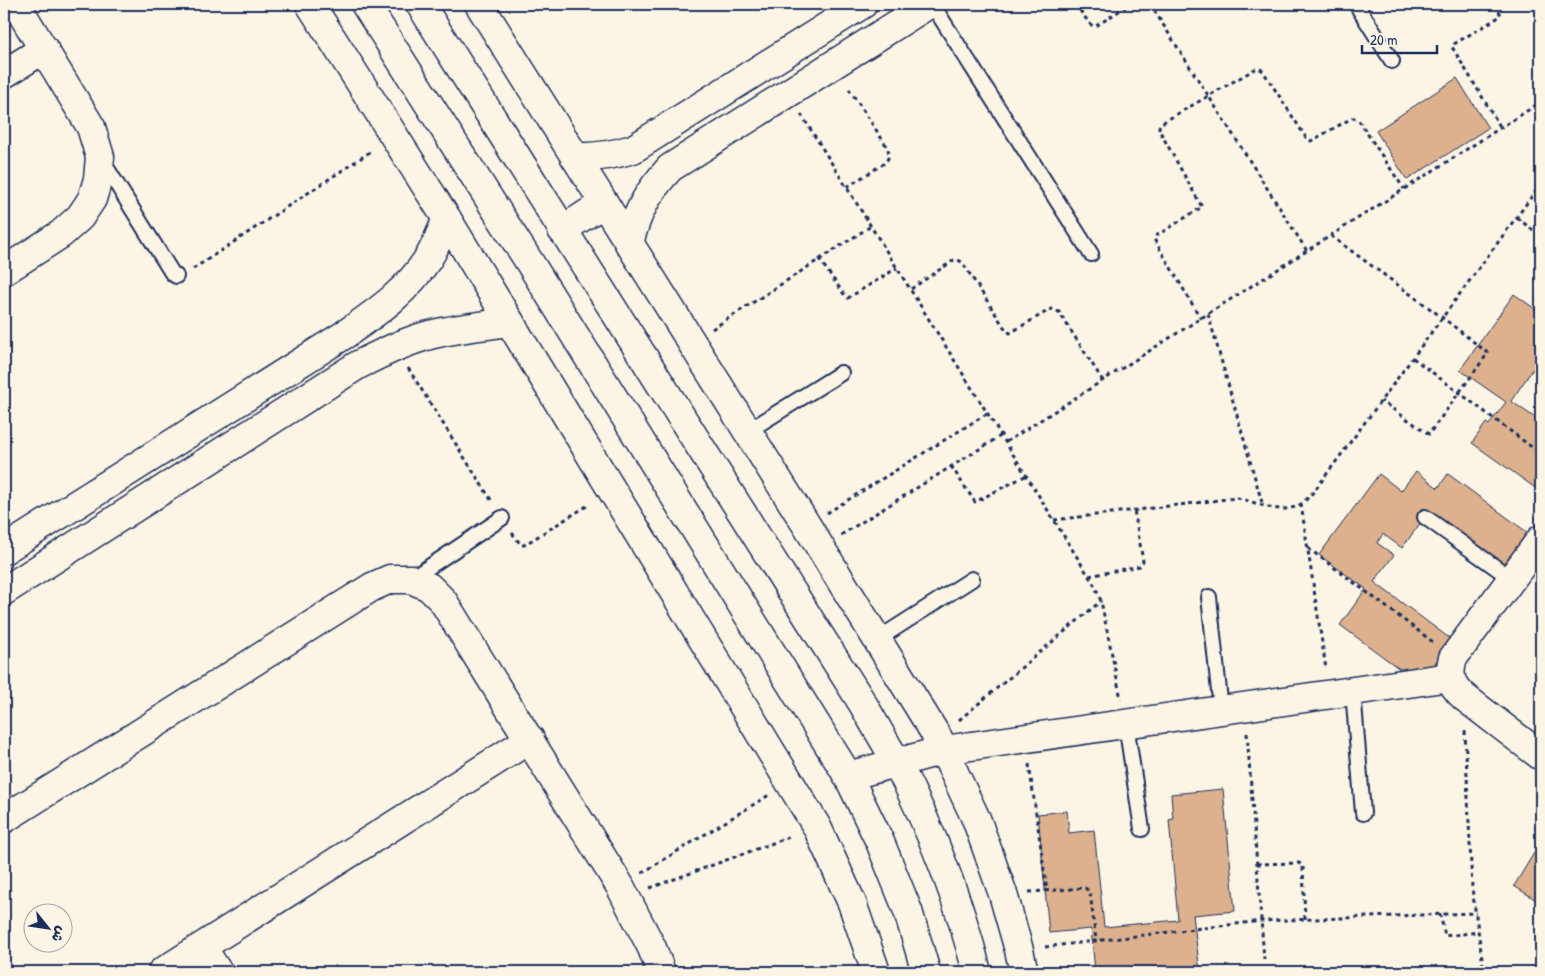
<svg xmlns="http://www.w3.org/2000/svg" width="1545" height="976" viewBox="0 0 1545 976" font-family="'Patrick Hand','Playpen Sans Arabic',sans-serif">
  <rect width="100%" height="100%" fill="#fcf5e5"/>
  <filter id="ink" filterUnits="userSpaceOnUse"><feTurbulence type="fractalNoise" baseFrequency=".02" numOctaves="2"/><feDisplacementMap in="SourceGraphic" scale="10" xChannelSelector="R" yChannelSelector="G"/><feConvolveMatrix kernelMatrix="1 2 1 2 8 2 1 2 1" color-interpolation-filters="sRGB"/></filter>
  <g filter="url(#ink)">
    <g fill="#ddb18d" stroke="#1b2f5e">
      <path d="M1457,78L1488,128L1407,180L1376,131Z"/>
      <path d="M1514,294L1538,311L1541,307V363L1536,371L1533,369L1511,401L1541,422V492L1472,443L1486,423L1489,425L1506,402L1460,370Z"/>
      <path d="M1416,471L1438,488L1448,474L1531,535L1499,579L1421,522L1402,548L1383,534L1377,543L1394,555L1374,582L1452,640L1420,684L1340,625L1366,589L1319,555L1379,474L1401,491Z"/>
      <path d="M1223,789L1235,911L1193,915L1200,972H1095L1091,929L1049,933L1038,814L1067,811L1069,833L1094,830L1104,927L1178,920L1169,820L1173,819L1171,794Z"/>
      <path d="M1534,853L1541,857V903L1514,886Z"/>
    </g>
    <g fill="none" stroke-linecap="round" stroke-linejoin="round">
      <defs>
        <g id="lane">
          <path d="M932,4L1091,254"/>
          <path d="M1356,4L1392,61"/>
          <path d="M103,162L172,273L176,276"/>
          <path d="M748,431L841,373"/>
          <path d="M1425,517L1512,579"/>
          <path d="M411,579L502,518"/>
          <path d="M1209,597L1221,710"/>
          <path d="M878,639L972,579"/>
          <path d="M1353,691L1363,813"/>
          <path d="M1126,724L1142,829"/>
        </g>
        <g id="street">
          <path d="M310,4L447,219L817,827L852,903L876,972"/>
          <path d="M479,4L807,526L938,738L977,821L1003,894L1019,950L1024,972"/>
          <path d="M4,74L44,49"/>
          <path d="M575,157C596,158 613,155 633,149L863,4"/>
          <path d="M629,243C638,210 647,193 670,168L929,4"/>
          <path d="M4,271L61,234L80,217L92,199L98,179L100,157L91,127L16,4"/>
          <path d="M1541,539L1453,658C1448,676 1450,684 1464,697L1541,756"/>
          <path d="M4,550L344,335C377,312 407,292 429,257C436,246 441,231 447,219"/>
          <path d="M4,591L358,365C380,354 402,343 426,336C453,328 482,326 510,322"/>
          <path d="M848,776L944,750L1450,677"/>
          <path d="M4,819L372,587L390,579H411L429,587L443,601L620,886L652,948L661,972"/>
          <path d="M202,947L218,972"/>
          <path d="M162,972L530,739"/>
        </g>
        <g id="secondary">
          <path d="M365,4L530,263L848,776L880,842L908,911L926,972"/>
          <path d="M420,4L863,704C874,724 886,743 897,763C931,829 959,900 977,972"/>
          <path d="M562,230L604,203"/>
        </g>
      </defs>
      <use href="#lane" stroke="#1b2f5e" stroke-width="18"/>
      <use href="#street" stroke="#1b2f5e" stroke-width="31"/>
      <use href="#secondary" stroke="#1b2f5e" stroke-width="31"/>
      <g stroke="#1b2f5e" stroke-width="3" stroke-dasharray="4 4" stroke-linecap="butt">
        <path d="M1075,4L1090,24L1093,26H1096L1130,4"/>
        <path d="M1150,4L1307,251"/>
        <path d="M1495,4L1501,15L1499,17L1454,44L1452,47L1501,128"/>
        <path d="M801,114L1095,586L1101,601L1121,699"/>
        <path d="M847,187L886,162L889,156L888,148L847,86"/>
        <path d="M1517,218L1541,236"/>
        <path d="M1331,236L1443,318L1488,353L1429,434L1381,401"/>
        <path d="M819,259L846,297L848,298L897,268"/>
        <path d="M193,269L373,150"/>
        <path d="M911,289L954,260H958L962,262L1006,330L1010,333L1051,309L1055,310L1059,312L1103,381"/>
        <path d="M1208,314L1263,506"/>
        <path d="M1201,319L1154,239L1156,236L1202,207L1159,130V127L1160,124L1255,69L1259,68L1263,71L1307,139L1311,141L1352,118H1356L1359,121L1404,189"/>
        <path d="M712,329L871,226"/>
        <path d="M1413,358L1541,454"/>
        <path d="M408,368L493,503"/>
        <path d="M1006,442L1541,102"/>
        <path d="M951,466L975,502L1027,475"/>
        <path d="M1301,504L1326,669"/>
        <path d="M827,513L988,413"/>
        <path d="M1054,520L1236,498C1257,501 1280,517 1301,504C1306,501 1311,494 1315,490L1541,184"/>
        <path d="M512,533L521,545H524L590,504"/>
        <path d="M841,535L1002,435"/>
        <path d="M1308,548L1433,642"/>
        <path d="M1089,576L1140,566L1143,561L1134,510"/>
        <path d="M959,720L1101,601"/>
        <path d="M1465,731L1472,888L1484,972"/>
        <path d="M1247,733L1264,959"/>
        <path d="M1029,764L1047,891"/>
        <path d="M1257,864L1299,863L1303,866L1305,919"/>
        <path d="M642,873L769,795"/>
        <path d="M650,888L792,836"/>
        <path d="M1029,892L1085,888L1090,892L1096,941"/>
        <path d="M1440,914L1445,936L1478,932"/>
        <path d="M1045,947L1261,921L1476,913"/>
      </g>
      <use href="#lane" stroke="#fcf5e5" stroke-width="14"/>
      <use href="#street" stroke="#fcf5e5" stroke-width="28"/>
      <use href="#secondary" stroke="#fcf5e5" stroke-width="28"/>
    </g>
  </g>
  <rect width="1545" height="976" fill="none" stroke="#fcf5e5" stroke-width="20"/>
  <rect x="10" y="10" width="1525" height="956" fill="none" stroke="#1b2f5e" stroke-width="2" filter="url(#ink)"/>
  <g transform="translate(48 928) rotate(120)"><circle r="24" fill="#fcf5e5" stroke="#a2a6af"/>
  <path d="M0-4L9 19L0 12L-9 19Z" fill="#1b2f5e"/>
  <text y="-8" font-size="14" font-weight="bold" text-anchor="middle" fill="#1b2f5e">ش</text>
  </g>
  <path d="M1362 45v8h75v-8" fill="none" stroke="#1b2f5e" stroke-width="2.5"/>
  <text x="1370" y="45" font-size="15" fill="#1b2f5e" stroke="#fcf5e5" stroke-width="4" paint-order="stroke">20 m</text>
</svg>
